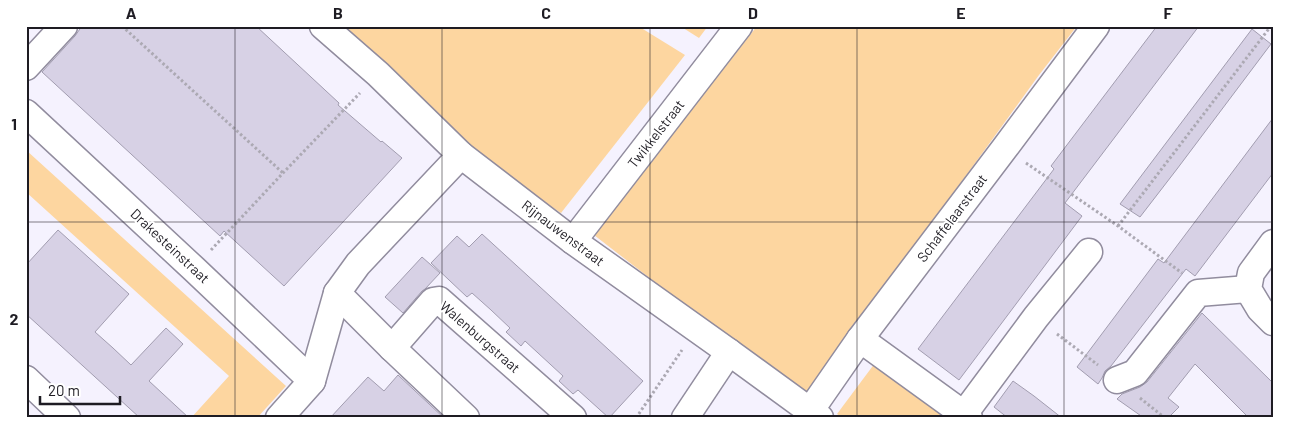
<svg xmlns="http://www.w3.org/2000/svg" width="1299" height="444" viewBox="0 0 1299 444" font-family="Barlow,sans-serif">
  <rect width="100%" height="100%" fill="#f5f2fe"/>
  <g fill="#fdd6a0">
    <path d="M336,26H638L685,55L561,213L503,175L467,146Z"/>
    <path d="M680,26H708L699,38Z"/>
    <path d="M757,26H1077L1039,75L808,393L678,300L594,235Z"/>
    <path d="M26,150L286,386L257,418H191L229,376L26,192Z"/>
    <path d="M875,363L949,418H843L837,414Z"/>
  </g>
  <g fill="#d7d1e5" stroke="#a29db0">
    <path d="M82,26H256L339,103L338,105L381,142L382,141L402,158L284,286L224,231L220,236L42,72L75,36Z"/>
    <path d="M1157,26H1199L1065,203L1082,216L959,380L918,349L1054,169L1051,166Z"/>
    <path d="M1252,29L1271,44L1177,169L1140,217L1120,204Z"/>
    <path d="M1273,118V173L1195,276L1186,269L1111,366L1105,371L1102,378L1098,384L1077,367L1158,259L1164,263Z"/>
    <path d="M58,230L129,294L95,332L113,348L131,365L166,328L183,344L149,381L189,418H140L26,314V265Z"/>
    <path d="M482,234L643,381L609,418L578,390L573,394L559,381L563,376L525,341L521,346L506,332L510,328L491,310L472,293L467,297L431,263L457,236L469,247Z"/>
    <path d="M422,257L440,273L425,289L422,291L403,313L385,297Z"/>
    <path d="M1202,313L1273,383V418H1249L1195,364L1168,398L1179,407L1168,418H1144L1117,399L1122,394L1140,387L1147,382Z"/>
    <path d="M398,375L444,418H330L368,377L384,391Z"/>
    <path d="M1013,381L1034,396L1062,418H1008L994,407Z"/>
  </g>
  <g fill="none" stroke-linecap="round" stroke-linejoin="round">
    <defs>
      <g id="minor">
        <path d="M323,26L378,74L461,155L573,241L729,352L810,411L820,418"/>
        <path d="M26,67L64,26"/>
        <path d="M26,113L194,269L312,381"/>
        <path d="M573,241L739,26"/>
        <path d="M1273,243L1251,273L1248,289L1260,309L1273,322"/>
        <path d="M337,293L392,348L466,418"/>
        <path d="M860,339L969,418"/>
        <path d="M392,348L433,301L439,300L573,418"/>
        <path d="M26,379L67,418"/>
        <path d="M1117,380L1135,373L1198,293L1248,289"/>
        <path d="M810,411L860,339L1004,149L1096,26"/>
        <path d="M964,414L1036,317L1089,252"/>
        <path d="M279,418L312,381L337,293L358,264L461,155"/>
        <path d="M685,418L729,352"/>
      </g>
    </defs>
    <use href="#minor" stroke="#918c9e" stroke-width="29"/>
    <g stroke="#aca9b3" stroke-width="3" stroke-dasharray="2.5 2.5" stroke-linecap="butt">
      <path d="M122,26L283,173"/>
      <path d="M1026,163L1118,226L1182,273"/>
      <path d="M1118,226L1271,26"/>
      <path d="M211,250L283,173L360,93"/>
      <path d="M1057,334L1098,365"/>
      <path d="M1140,398L1165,418"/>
      <path d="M636,418L682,350"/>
    </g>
    <use href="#minor" stroke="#fff" stroke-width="26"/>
  </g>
  <path fill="none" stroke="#1e1c23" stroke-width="1" stroke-opacity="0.55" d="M235,26V418M442,26V418M650,26V418M857,26V418M1064,26V418M26,222H1273"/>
  <g text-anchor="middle" stroke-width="4" stroke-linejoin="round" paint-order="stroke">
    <g font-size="14" fill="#1e1c23" stroke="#fff">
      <text transform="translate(656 134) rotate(-52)" y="5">Twikkelstraat</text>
      <text transform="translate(952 218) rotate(-53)" y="5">Schaffelaarstraat</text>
      <text transform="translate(563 233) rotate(37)" y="5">Rijnauwenstraat</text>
      <text transform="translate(170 246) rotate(43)" y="5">Drakesteinstraat</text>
      <text transform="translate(480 337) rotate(41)" y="5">Walenburgstraat</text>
    </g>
  </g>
  <rect width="1299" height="444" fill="none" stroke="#ffffff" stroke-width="55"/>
  <path d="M40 396v8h80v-8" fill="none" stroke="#1e1c23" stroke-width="2.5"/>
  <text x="48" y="396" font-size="15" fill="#1e1c23" stroke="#ffffff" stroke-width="4" paint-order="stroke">20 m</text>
  <rect x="28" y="28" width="1244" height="388" fill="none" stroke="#1e1c23" stroke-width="2"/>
  <g font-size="16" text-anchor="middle" font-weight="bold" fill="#1e1c23">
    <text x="131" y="19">A</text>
    <text x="338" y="19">B</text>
    <text x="546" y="19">C</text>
    <text x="753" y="19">D</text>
    <text x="961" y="19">E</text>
    <text x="1168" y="19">F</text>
    <text x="14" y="130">1</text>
    <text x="14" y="325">2</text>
  </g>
</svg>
